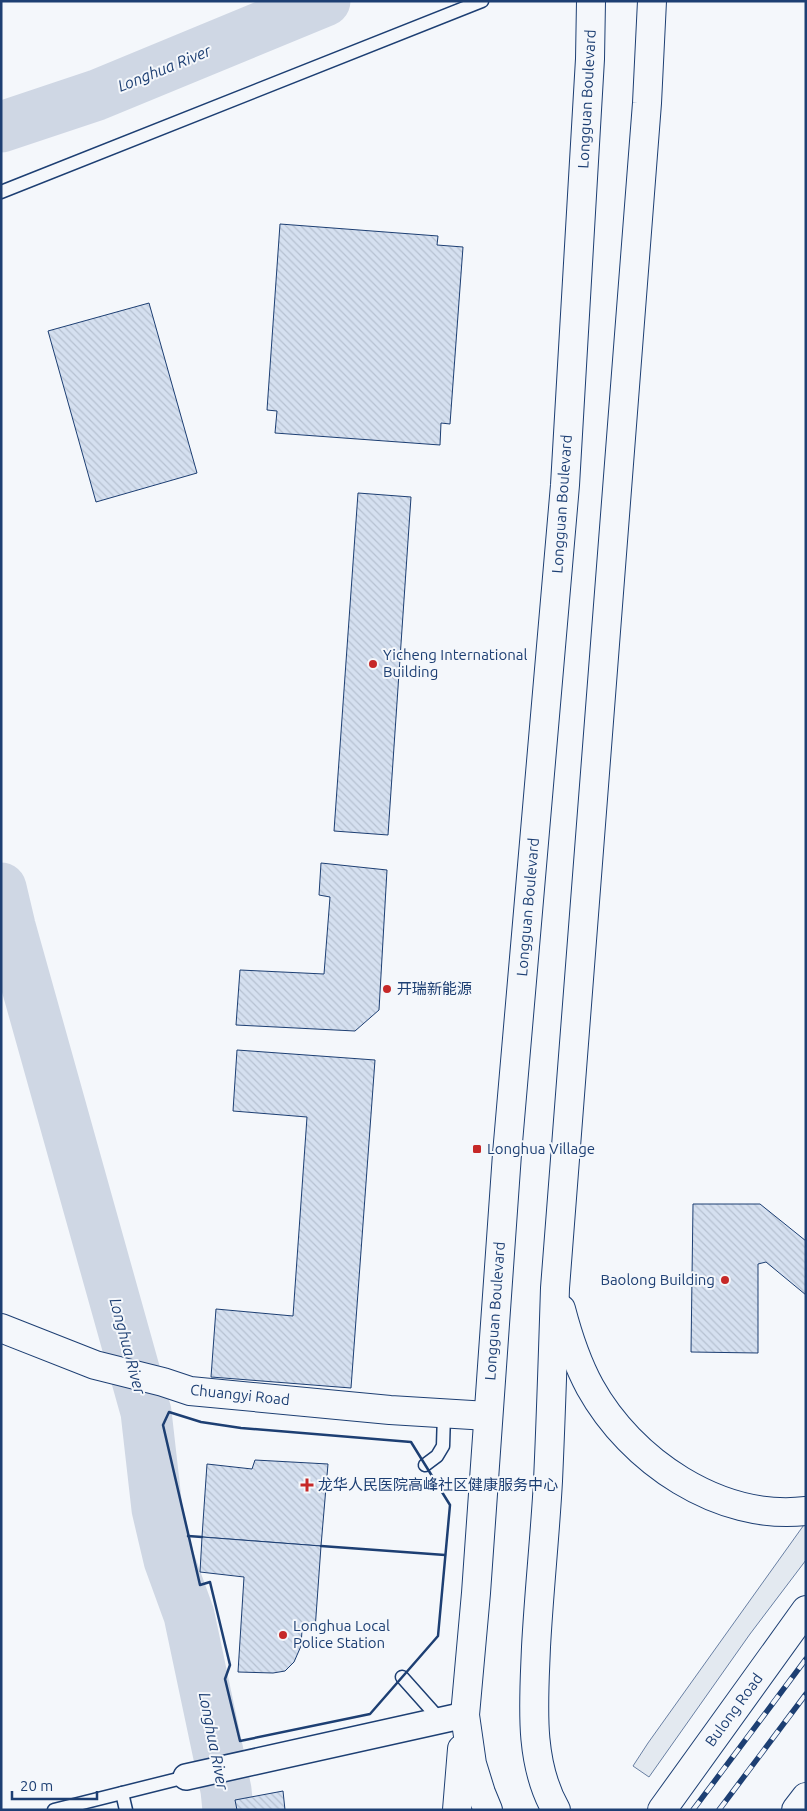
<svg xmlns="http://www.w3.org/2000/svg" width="807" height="1811" viewBox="0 0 807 1811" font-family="Ubuntu,'Noto Sans SC',sans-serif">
  <defs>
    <pattern id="building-back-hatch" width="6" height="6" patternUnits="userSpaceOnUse" patternTransform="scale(1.25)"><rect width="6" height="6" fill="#d5e0f0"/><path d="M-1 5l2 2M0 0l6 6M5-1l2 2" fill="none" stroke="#b6c1d1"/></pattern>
  </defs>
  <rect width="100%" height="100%" fill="#f4f7fb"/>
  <path fill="#e3e9f0" stroke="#687fa3" d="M806,1522V1560L750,1634L649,1777L633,1766L648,1743Z"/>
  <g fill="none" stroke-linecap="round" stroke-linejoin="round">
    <g stroke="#cfd7e4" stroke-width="51">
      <path d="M1,127L97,95L325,1"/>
      <path d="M1,888L10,926L146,1412L157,1509L169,1560L189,1615L226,1790L228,1810"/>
    </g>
  </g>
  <g fill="url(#building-back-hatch)" stroke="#1d3f73">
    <path d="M280,224L438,236L437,245L463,247L450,424L441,423L440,445L275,433L277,411L267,410Z"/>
    <path d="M149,303L197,473L96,502L48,331Z"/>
    <path d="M358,493L411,497L388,835L334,831Z"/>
    <path d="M321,863L387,870L379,1010L355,1031L236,1025L240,970L324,974L330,897L319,895Z"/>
    <path d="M237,1050L375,1060L351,1388L211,1377L216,1309L293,1316L307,1117L233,1111Z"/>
    <path d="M693,1204H760L806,1241V1295L766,1262L758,1264V1353L691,1352Z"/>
    <path d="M255,1460L328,1464L321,1546L202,1537L207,1464L252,1469Z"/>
    <path d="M202,1537L321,1546L315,1630H302L301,1646L294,1662L285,1671L273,1673L238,1672L244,1577L200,1572Z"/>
    <path d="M283,1791L285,1810H237L235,1800Z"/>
  </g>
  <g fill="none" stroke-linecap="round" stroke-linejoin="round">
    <defs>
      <g id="lane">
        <path d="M1,192L482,1"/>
        <path d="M425,1465L437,1456L443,1446L444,1414"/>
        <path d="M402,1677L435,1714V1721"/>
        <path d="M122,1793L126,1810"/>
        <path d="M54,1810L186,1777"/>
      </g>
      <path id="street" d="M186,1777L465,1715"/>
      <path id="secondary" d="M1,1328L95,1365L163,1382L190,1391L390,1410L488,1416"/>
      <g id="primary">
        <path d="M561,1309C568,1336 577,1363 590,1387C631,1461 719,1521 806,1511"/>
        <path d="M457,1810L462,1749"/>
        <path d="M488,1810L481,1793L472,1764L465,1715L476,1593L507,1154L565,485L590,59L591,1"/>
        <path d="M556,1810C528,1761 534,1701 536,1647C539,1591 545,1536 548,1481C551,1416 553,1352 555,1288L647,103L652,1"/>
        <path d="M662,1810L806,1610"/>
        <path d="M796,1810L806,1797"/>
      </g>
    </defs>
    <use href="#lane" stroke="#1d3f73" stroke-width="15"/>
    <use href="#street" stroke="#1d3f73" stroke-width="28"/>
    <use href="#secondary" stroke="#1d3f73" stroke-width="30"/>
    <use href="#primary" stroke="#1d3f73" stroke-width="30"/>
    <use href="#lane" stroke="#f4f7fb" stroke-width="12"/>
    <use href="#street" stroke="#f4f7fb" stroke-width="25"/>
    <use href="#secondary" stroke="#f4f7fb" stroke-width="28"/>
    <use href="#primary" stroke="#f4f7fb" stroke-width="28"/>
    <defs>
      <g id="rail">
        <path d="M693,1810L806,1659"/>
        <path d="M719,1810L806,1694"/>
      </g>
    </defs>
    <use href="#rail" stroke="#1d3f73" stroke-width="5.5"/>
    <use href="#rail" stroke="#f4f7fb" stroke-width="4" stroke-dasharray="11" stroke-linecap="butt"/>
    <g stroke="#1d3f73" stroke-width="2.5">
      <path d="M169,1412L201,1422L241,1428L411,1442L450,1505L438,1636L370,1714L240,1741L225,1679L230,1665L210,1582L200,1585L163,1425Z"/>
      <path d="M188,1536L202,1537"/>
      <path d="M321,1546L445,1555"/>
    </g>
  </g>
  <g fill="#c62828" stroke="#f4f7fb" stroke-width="2">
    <circle cx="373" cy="664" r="5"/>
    <circle cx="387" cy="989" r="5"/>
    <rect x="472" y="1144" width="10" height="10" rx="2.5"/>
    <circle cx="725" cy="1280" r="5"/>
    <path d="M304.5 1477.5h5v5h5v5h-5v5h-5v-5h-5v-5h5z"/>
    <circle cx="283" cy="1635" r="5"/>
  </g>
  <g text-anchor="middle" stroke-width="4" stroke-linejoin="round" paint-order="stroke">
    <g font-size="15" fill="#1d3f73" stroke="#f4f7fb">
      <text transform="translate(587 99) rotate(-87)" y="5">Longguan Boulevard</text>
      <text transform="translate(562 504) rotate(-86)" y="5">Longguan Boulevard</text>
      <text transform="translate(528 907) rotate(-85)" y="5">Longguan Boulevard</text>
      <text transform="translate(495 1311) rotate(-86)" y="5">Longguan Boulevard</text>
      <text transform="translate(240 1395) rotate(6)" y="5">Chuangyi Road</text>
      <text transform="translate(734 1710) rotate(-54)" y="5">Bulong Road</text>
    </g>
    <g font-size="15" fill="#1d3f73" stroke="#f4f7fb" text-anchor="start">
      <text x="383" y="660">Yicheng International<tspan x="383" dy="17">Building</tspan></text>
      <text x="397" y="994">开瑞新能源</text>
      <text x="487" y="1154">Longhua Village</text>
      <text x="715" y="1285" text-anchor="end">Baolong Building</text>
      <text x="318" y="1490">龙华人民医院高峰社区健康服务中心</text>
      <text x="293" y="1631">Longhua Local<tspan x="293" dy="17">Police Station</tspan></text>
    </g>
    <g font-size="16" font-style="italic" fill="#1d3f73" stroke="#f4f7fb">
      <text transform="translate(164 68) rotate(-22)" y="6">Longhua River</text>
      <text transform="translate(128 1346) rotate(75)" y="6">Longhua River</text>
      <text transform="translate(214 1741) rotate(79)" y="6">Longhua River</text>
    </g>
  </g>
  <rect width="807" height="1811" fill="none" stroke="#1d3f73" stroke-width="5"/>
  <path d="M12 1791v8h85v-8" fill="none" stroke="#1d3f73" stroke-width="2.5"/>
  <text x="20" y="1791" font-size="15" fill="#1d3f73" stroke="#f4f7fb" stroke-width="4" paint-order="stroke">20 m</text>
</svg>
